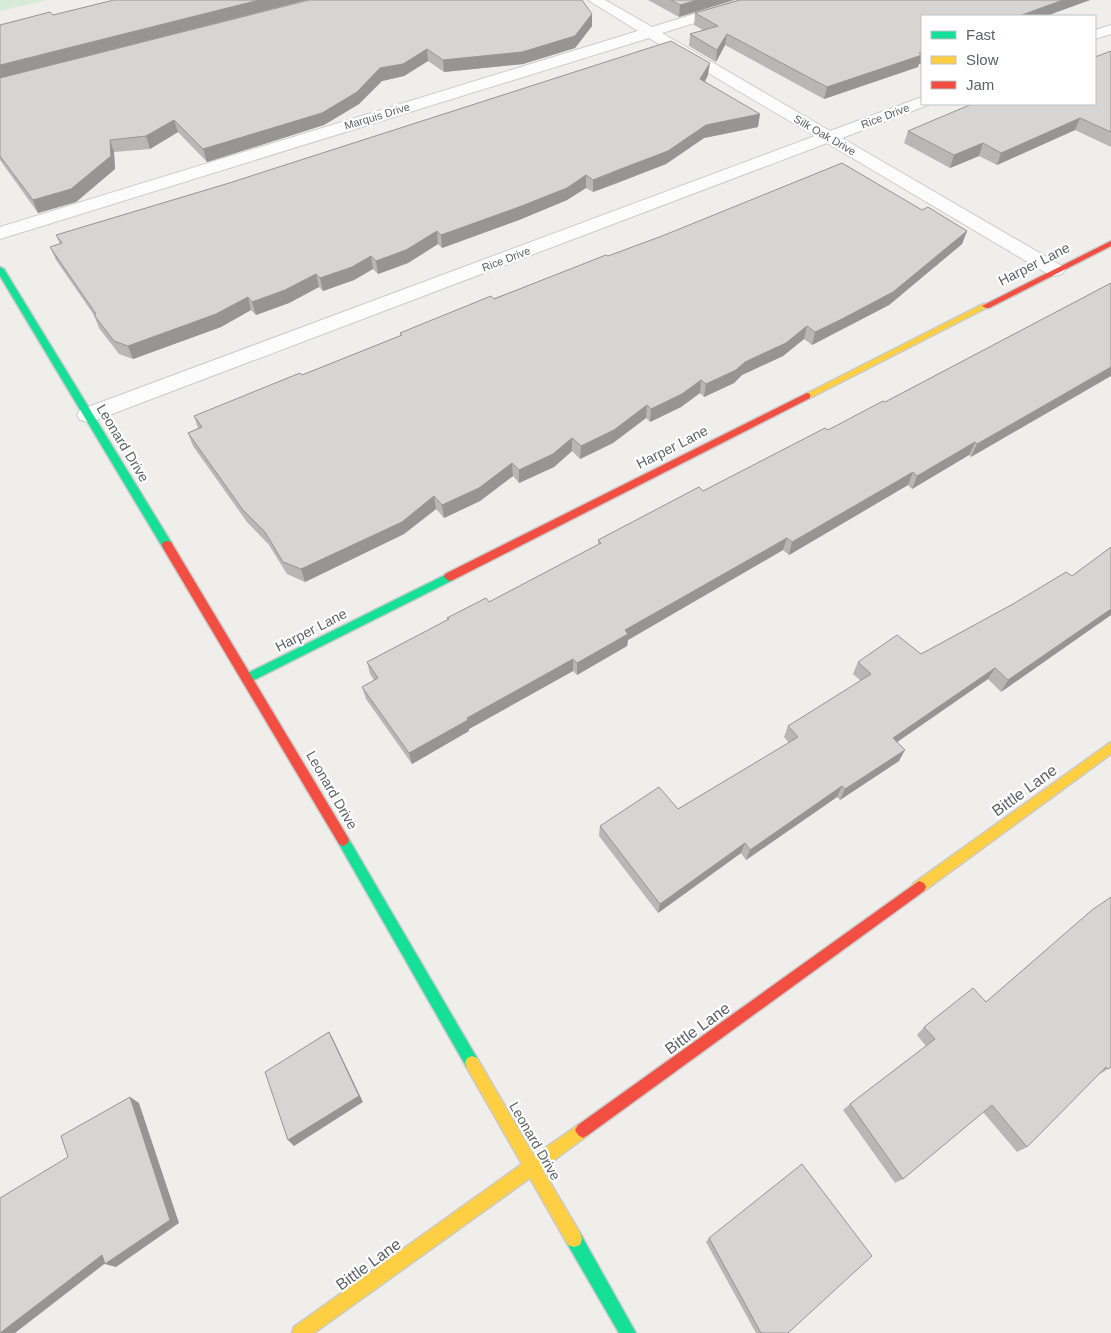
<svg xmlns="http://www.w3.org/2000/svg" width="1111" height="1333" viewBox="0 0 1111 1333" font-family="Arial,sans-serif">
  <rect width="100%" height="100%" fill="#efeeea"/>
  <path fill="#d8ebd6" d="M0,0H47L0,11Z"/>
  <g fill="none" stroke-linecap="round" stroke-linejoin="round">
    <defs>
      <g id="street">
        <path d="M588,0H605L652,27L740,0H762L760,3L662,33L830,131L922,97V104H929L928,105L842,138L1062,266L1065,270L1062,274L1055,276L1048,274L827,143L96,420L88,422L80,420L77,415L80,410L815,136L649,38L0,239V227L638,31Z"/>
        <path d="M1111,25V34L1095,39V30Z"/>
      </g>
      <g id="fast">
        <path d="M0,267L4,269L171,542L172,545L171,548H163L0,276Z"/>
        <path d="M449,573L454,577L453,580L252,681H244L242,678L244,675Z"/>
        <path d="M343,834L347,836L477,1058L479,1063L477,1068L472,1070L467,1068L339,844L337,840L339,836Z"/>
        <path d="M574,1231L580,1233L636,1333H619L568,1245L566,1239L568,1233Z"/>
      </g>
      <g id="slow">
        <path d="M983,304H986L990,306L810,398H804L802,396Z"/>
        <path d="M1111,742V754L924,891L919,893L914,891L912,887L914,883Z"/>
        <path d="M472,1056L477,1058L534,1156L578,1125L583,1122L588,1125L591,1130L588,1135L542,1169L580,1233L582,1239L580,1245L574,1247L568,1245L530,1178L314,1333H292L294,1327L522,1164L467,1068L465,1063L467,1058Z"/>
      </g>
      <g id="jam">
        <path d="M1111,241V246L989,308H986L982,306Z"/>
        <path d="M807,393L810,394V398L453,580L449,581L444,577L445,574Z"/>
        <path d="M167,541L171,542L347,836L349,840L347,844L343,846L339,844L163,548L162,545L163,542Z"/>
        <path d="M919,881L924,883L926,887L924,891L588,1135L583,1138L578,1135L575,1130L578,1125Z"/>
      </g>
    </defs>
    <use href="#street" stroke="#cbcccc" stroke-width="2"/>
    <use href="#fast" stroke="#cacacb" stroke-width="3"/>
    <use href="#slow" stroke="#cacacb" stroke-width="3"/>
    <use href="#jam" stroke="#cacacb" stroke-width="3"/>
    <use href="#street" fill="#fdfcfc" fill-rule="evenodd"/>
    <use href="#fast" fill="#16e098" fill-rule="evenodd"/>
    <use href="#slow" fill="#ffcf43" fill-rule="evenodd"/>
    <use href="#jam" fill="#f24e42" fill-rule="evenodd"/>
  </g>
  <g fill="#b8b7b5">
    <path d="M648,0H734L679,17Z"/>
    <path d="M1090,0L1046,16H922V63L919,64L918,67L824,99L725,45L716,62L689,46L690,34L703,30L694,25L695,13Z"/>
    <path d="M592,26L575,48L523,64L444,72L428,61L404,76L382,81L359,104L324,125L207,162L178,132L150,149L114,152L115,169L76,202L38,213L0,160V78Z"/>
    <path d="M1111,51V147L1075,130L997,165L979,156L950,168L904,143L908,131Z"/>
    <path d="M708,75L705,82L758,127L704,138L666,164L618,183L593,192L586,188L567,200L519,220L442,248L438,244L408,263L378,274L373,269L354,280L323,291L319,287L289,303L256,315L251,310L221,327L133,359L119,354L99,328L94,315L56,260L50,247L60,244L56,235Z"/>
    <path d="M922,210L967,231L962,244L889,305L812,345L804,339L783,356L742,375L734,383L704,397L700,393L681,407L650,422L646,418L613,443L580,459L572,451L554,467L519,483L513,476L480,501L444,518L436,509L404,534L305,582L287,574L269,545L247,522L193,446L188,433L198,428L194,416L302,375L400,336V333L608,256Z"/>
    <path d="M1111,283L971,457L969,455L912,489L908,485L789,555L783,550L628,640L627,646L577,675L573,671L469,729V731L412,764L366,699L362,687L374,680L370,674L367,662L448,620L447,618L489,602L598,545V540L703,491L885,402Z"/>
    <path d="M1111,547V615L1001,692L988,679L897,742L899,761L840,800L837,797L746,860L741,853L658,913L599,836L600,826L678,809L789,743L784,737L788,726L861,681L853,674L858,662L921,654L1072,576Z"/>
    <path d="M1092,910L1108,1069L1098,1075L1027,1147L1017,1152L983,1112L903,1179L895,1183L843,1110L850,1104L926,1046L917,1035L924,1027L986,1002Z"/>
    <path d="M709,1238L788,1333H756L706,1242Z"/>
  </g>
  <g fill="#969594">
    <path d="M259,0H307L0,78V65Z"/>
    <path d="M697,0H734L679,17L680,5Z"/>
    <path d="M1063,0H1090L1046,16H1019Z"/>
    <path d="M592,14V26L575,48L523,64L444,72L443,60Z"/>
    <path d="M727,34L725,45L716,62L717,50Z"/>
    <path d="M427,49L428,61L404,76L382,81L359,104L324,125L207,162L203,149L380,68Z"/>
    <path d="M922,52V63L919,64L918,67L824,99L827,87Z"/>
    <path d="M710,63L708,75L699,92L700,79Z"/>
    <path d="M760,114L758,127L704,138L666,164L593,192V180L706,125Z"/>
    <path d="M1080,118L1075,130L997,165L1001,153Z"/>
    <path d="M174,120L178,132L150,149L146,136Z"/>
    <path d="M110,140L114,152L115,169L76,202L38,213L33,200Z"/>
    <path d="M983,143L979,156L950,168L954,155Z"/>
    <path d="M586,175V188L567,200L519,220L442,248L441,235Z"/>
    <path d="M437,231L438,244L408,263L378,274L376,261Z"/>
    <path d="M967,231L962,244L889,305L812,345L815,332Z"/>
    <path d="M371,256L373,269L354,280L323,291L320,278Z"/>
    <path d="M316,274L319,287L289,303L256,315L252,302Z"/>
    <path d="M248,297L251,310L221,327L133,359L128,346Z"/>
    <path d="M807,326L804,339L783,356L742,375L734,383L704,397L706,384L745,362Z"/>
    <path d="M1111,367V376L971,457L977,444Z"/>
    <path d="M701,380L700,393L681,407L650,422L651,409Z"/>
    <path d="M647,405L646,418L613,443L580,459L581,446Z"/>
    <path d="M572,438V451L554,467L519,483V470Z"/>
    <path d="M975,442L969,455L912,489L917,476Z"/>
    <path d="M512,463L513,476L480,501L444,518L442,505Z"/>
    <path d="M913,472L908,485L789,555L792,542Z"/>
    <path d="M434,496L436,509L404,534L305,582L301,569Z"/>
    <path d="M787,538L783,550L628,640L627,646L577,675V663L625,630Z"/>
    <path d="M1111,609V615L1001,692L1008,680Z"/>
    <path d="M573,659V671L469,729V731L412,764L409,753L467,718Z"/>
    <path d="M995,668L988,679L887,749L893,738Z"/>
    <path d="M905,750L899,761L840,800L845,789Z"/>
    <path d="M842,786L837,797L746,860L750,850Z"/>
    <path d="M745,843L741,853L658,913L660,904Z"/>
    <path d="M329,1032L333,1039L363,1102L294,1146L288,1140Z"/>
    <path d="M130,1097L139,1103L179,1223L116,1267L105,1264Z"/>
    <path d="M102,1255L112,1258L15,1333H0Z"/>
  </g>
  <g fill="#d6d5d3" stroke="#969594">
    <path d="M114,0H259L0,65V25L50,12L53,15Z"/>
    <path d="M309,0H582L592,14L575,36L522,52L443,60L427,49L403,64L380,68L357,92L322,113L203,149L174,120L146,136L110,140L111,156L71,189L33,200L0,156V78Z"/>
    <path d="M671,0H697L680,5Z"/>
    <path d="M740,0H1063L1019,16H922V52L919,53L922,55L827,87L727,34L717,50L690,34L718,26L695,13Z"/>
    <path d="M671,41L710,63L700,79L760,114L706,125L668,151L618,170L593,180L586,175L567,188L519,207L441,235L437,231L406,250L376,261L371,256L352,267L320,278L316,274L285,290L252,302L248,297L216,314L128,346L114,341L94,315L96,314L50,247L62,243L56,235L226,184Z"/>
    <path d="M1111,51V132L1080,118L1001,153L983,143L954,155L908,131L972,104H1095V57Z"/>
    <path d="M842,163L922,210L928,207L967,231L893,292L842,319L815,332L807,326L786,343L745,362L736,370L706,384L701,380L682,394L651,409L647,405L614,430L581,446L572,438L553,454L519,470L512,463L479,488L442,505L434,496L402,522L301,569L283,562L265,532L243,510L188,433L202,427L194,416L300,373L302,375L402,335L400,333L491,296L494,299L606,255L608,256L662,236Z"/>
    <path d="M1111,283V367L977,444L975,442L917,476L913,472L792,542L787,538L625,630L628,634L577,663L573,659L467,718L468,720L409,753L362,687L378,678L367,662L449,619L447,618L486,598L489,602L601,543L598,540L699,487L703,491L825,428L828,430L883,401L885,402Z"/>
    <path d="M1111,547V609L1008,680L995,668L893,738L905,750L845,789L842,786L750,850L745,843L660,904L600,826L659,787L678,809L798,737L788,726L871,674L858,662L897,635L921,654L1013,604L1066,572L1072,576Z"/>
    <path d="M1111,897V1067L1108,1069L1106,1067L1027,1147L992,1105L903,1179L850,1104L935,1039L924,1027L973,988L986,1002L1092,910Z"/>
    <path d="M329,1032L359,1096L288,1140L265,1072Z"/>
    <path d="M130,1097L170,1220L105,1264L102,1255L0,1333V1198L68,1157L61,1136Z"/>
    <path d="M802,1164L872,1256L788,1333H761L709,1238Z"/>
  </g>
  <g text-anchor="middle" stroke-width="4.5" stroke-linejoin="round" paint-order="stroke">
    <g font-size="11" fill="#5f6368" stroke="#fff">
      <text transform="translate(377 116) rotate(-17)" y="4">Marquis Drive</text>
      <text transform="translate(885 116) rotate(-21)" y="4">Rice Drive</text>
      <text transform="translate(825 135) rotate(30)" y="4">Silk Oak Drive</text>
      <text transform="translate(506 259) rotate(-21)" y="4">Rice Drive</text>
    </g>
    <g font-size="14" fill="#5f6368" stroke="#fff">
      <text transform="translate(1034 264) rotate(-27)" y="5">Harper Lane</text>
      <text transform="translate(123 443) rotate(59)" y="5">Leonard Drive</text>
      <text transform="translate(672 447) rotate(-27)" y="5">Harper Lane</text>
      <text transform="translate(311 630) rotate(-27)" y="5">Harper Lane</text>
      <text transform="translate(332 790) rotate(60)" y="5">Leonard Drive</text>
      <text transform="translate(535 1141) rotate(60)" y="5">Leonard Drive</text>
    </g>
    <g font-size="16" fill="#5f6368" stroke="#fff">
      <text transform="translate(1024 790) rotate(-36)" y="6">Bittle Lane</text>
      <text transform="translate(697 1028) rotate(-36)" y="6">Bittle Lane</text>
      <text transform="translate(368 1264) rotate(-36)" y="6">Bittle Lane</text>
    </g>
  </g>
  <rect x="921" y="15" width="175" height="90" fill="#ffffff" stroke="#bfc1c3"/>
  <rect x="931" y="31" width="25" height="8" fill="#16e098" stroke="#bfc1c3"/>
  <text x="966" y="40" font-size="15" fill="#5f6368">Fast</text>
  <rect x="931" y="56" width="25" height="8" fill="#ffcf43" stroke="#bfc1c3"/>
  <text x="966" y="65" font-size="15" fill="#5f6368">Slow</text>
  <rect x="931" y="81" width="25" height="8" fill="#f24e42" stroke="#bfc1c3"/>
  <text x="966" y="90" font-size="15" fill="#5f6368">Jam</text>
</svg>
